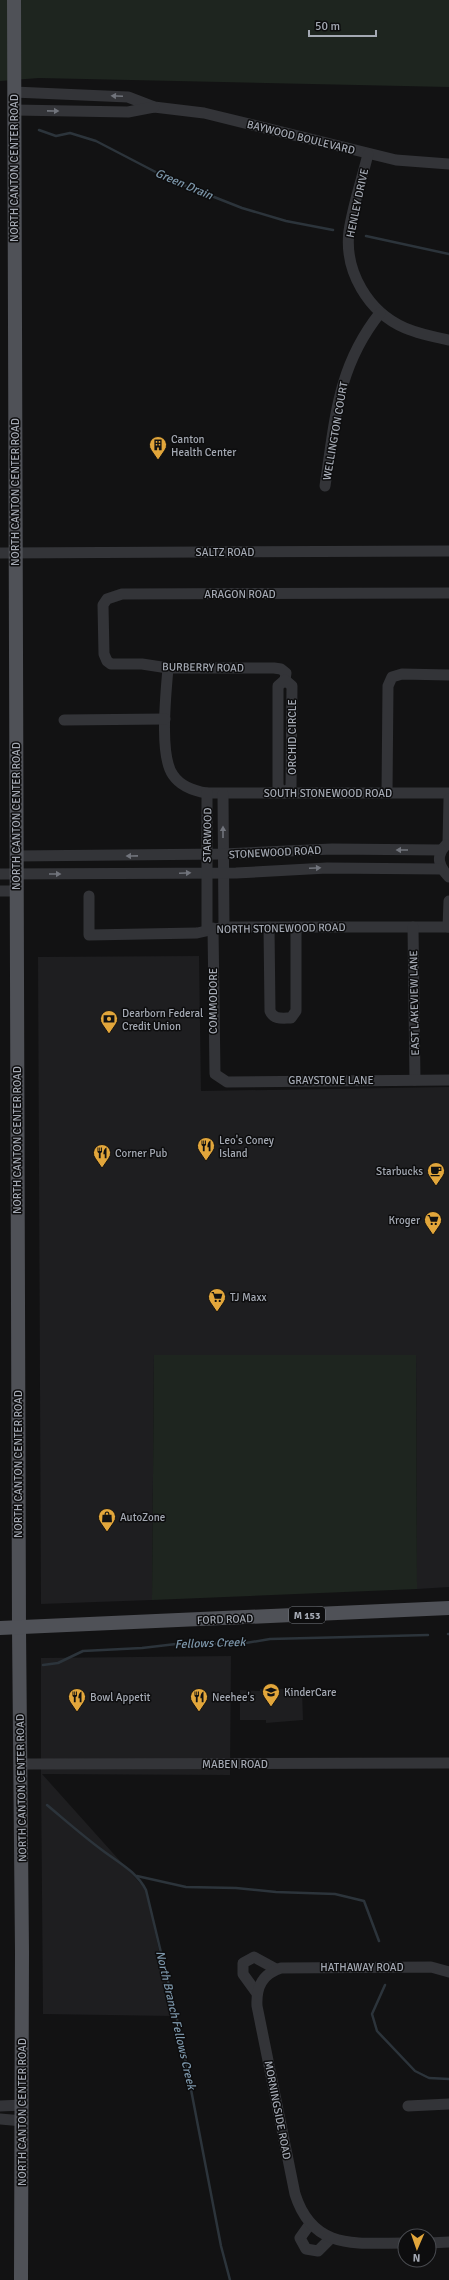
<svg xmlns="http://www.w3.org/2000/svg" width="449" height="2280" viewBox="0 0 449 2280" font-family="Signika,sans-serif">
  <rect width="100%" height="100%" fill="#121213"/>
  <g fill="#1e1e20">
    <path d="M199,956L201,1091L449,1087V1587L417,1589L416,1355H154L152,1600L41,1604L38,957Z"/>
    <path d="M231,1656L230,1775L42,1774L146,1890L173,2016L43,2014L41,1774V1658Z"/>
    <path d="M269,1686H277V1689H286V1691L302,1690L303,1720L266,1723V1720H240V1690L260,1691V1689H269Z"/>
  </g>
  <g fill="#1e251f">
    <path d="M0,0H449V87L39,78L0,81Z"/>
    <path d="M154,1355H416L417,1589L152,1600Z"/>
  </g>
  <g fill="none" stroke-linecap="round" stroke-linejoin="round">
    <g stroke="#2c343b" stroke-width="2.5">
      <path d="M39,130L56,136L70,133L96,141L171,180L242,208L286,221L333,230"/>
      <path d="M366,236L449,254"/>
      <path d="M448,1634H449"/>
      <path d="M43,1665L58,1663L83,1651L142,1648L193,1642L234,1645L270,1639L428,1635"/>
      <path d="M47,1805C65,1820 83,1836 102,1850C119,1863 136,1871 146,1890L180,2032L221,2246L230,2280"/>
      <path d="M137,1876L186,1887L236,1888L276,1892L335,1894L364,1901L379,1941"/>
      <path d="M385,1985L372,2014L377,2031L415,2071L429,2078L449,2079"/>
    </g>
    <g stroke="#333438" stroke-width="11">
      <path d="M14,92L128,97L154,107L204,113L396,160L449,164"/>
      <path d="M14,110L128,112L154,107"/>
      <path d="M368,154C362,179 353,205 349,231C344,271 368,312 405,328C419,334 434,337 449,340"/>
      <path d="M325,486C335,420 337,367 380,313"/>
      <path d="M0,553L449,551"/>
      <path d="M168,668C166,693 159,756 173,775C181,787 194,791 207,793H449"/>
      <path d="M285,680L286,673L281,669L274,668H168L142,664H111L107,661L104,654L103,605L107,599L122,594L449,593"/>
      <path d="M285,680L292,686L291,787L285,793L278,787V686Z"/>
      <path d="M64,720L165,719"/>
      <path d="M387,793L388,686L392,677L402,674L449,675"/>
      <path d="M223,794L224,927"/>
      <path d="M448,842L449,799"/>
      <path d="M446,845C435,856 439,867 449,877"/>
      <path d="M16,856L223,854L332,849L441,850"/>
      <path d="M0,874L236,873L327,868L441,869"/>
      <path d="M0,891H16"/>
      <path d="M89,896V935L197,933L224,927H449"/>
      <path d="M269,927L270,1011C274,1020 282,1018 291,1018L296,1011V927"/>
      <path d="M413,927L415,1080"/>
      <path d="M448,927L449,901"/>
      <path d="M213,928L215,1074L227,1082L449,1080"/>
      <path d="M207,929V793"/>
      <path d="M22,1764L449,1763"/>
      <path d="M256,1992L243,1974V1963L254,1957L276,1969"/>
      <path d="M0,2106L23,2105"/>
      <path d="M408,2106L449,2104"/>
      <path d="M0,2119L23,2121"/>
      <path d="M310,2224L300,2238L306,2249L318,2251L331,2238"/>
      <path d="M405,2243C356,2243 313,2251 295,2194L257,2006C256,1987 262,1974 281,1968L431,1967L449,1972"/>
      <path d="M429,2243L449,2242"/>
    </g>
    <g stroke="#4f5157" stroke-width="14">
      <path d="M14,0L19,1628L22,1952L21,2280"/>
      <path d="M0,1628L449,1608"/>
    </g>
  </g>
  <defs><path id="oneway-solid" d="M-6-.8H1V-3.2L6.5 0L1 3.2V.8H-6Z"/></defs>
  <g fill="#71747c">
    <use href="#oneway-solid" transform="translate(117 96) rotate(-177)"/>
    <use href="#oneway-solid" transform="translate(53 111) rotate(1)"/>
    <use href="#oneway-solid" transform="translate(223 832) rotate(-90)"/>
    <use href="#oneway-solid" transform="translate(402 850) rotate(-180)"/>
    <use href="#oneway-solid" transform="translate(132 856) rotate(179)"/>
    <use href="#oneway-solid" transform="translate(315 868) rotate(-3)"/>
    <use href="#oneway-solid" transform="translate(185 873) rotate(-2)"/>
    <use href="#oneway-solid" transform="translate(55 874)"/>
  </g>
  <defs>
    <symbol id="building-pin" viewBox="-11 -11 22 30"><path d="M0 17L-7.5 6A9.5 9.5 0 1 1 7.5 6Z" fill="#e2a63b" stroke="#0d0d0e"/><path d="M-4-6H4V6H1V3H-1V6H-4ZM-2.5-4.3h1.7v1.8h-1.7ZM.8-4.3h1.7v1.8H.8ZM-2.5-1h1.7V.8h-1.7ZM.8-1h1.7V.8H.8Z" fill="#111"/></symbol>
    <symbol id="bank-pin" viewBox="-11 -11 22 30"><path d="M0 17L-7.5 6A9.5 9.5 0 1 1 7.5 6Z" fill="#e2a63b" stroke="#0d0d0e"/><path d="M-6-4H6V4H-6ZM0-2.3a2.3 2.3 0 1 0 0 4.6a2.3 2.3 0 1 0 0-4.6Z" fill="#111"/></symbol>
    <symbol id="restaurant-pin" viewBox="-11 -11 22 30"><path d="M0 17L-7.5 6A9.5 9.5 0 1 1 7.5 6Z" fill="#e2a63b" stroke="#0d0d0e"/><path d="M-5-6h1v4h1v-4h1v4h1v-4h1v5L-1.5 .5V6h-2V.5L-5-1ZM5-6V6H3V1.5H1.5Q1.5-4 5-6Z" fill="#111"/></symbol>
    <symbol id="cafe-pin" viewBox="-11 -11 22 30"><path d="M0 17L-7.5 6A9.5 9.5 0 1 1 7.5 6Z" fill="#e2a63b" stroke="#0d0d0e"/><path d="M-5.5-4.5H6V0H3Q3 3.5 0 3.5H-2.5Q-5.5 3.5-5.5 0ZM3-3.2v2h1.7v-2ZM-6 4.5H4V6H-6Z" fill="#111"/></symbol>
    <symbol id="supermarket-pin" viewBox="-11 -11 22 30"><path d="M0 17L-7.5 6A9.5 9.5 0 1 1 7.5 6Z" fill="#e2a63b" stroke="#0d0d0e"/><path d="M-6-5.5h2.5l.6 2H6L4.5 2H-2.5L-4.4-4H-6ZM-1.5 3.2a1.3 1.3 0 1 0 .1 0ZM3 3.2a1.3 1.3 0 1 0 .1 0Z" fill="#111"/></symbol>
    <symbol id="shop-pin" viewBox="-11 -11 22 30"><path d="M0 17L-7.5 6A9.5 9.5 0 1 1 7.5 6Z" fill="#e2a63b" stroke="#0d0d0e"/><path d="M-5-2.5h2.3a2.7 3.5 0 0 1 5.4 0H5L5.5 6h-11ZM-1.5-2.5h3a1.5 2.3 0 0 0-3 0Z" fill="#111"/></symbol>
    <symbol id="school-pin" viewBox="-11 -11 22 30"><path d="M0 17L-7.5 6A9.5 9.5 0 1 1 7.5 6Z" fill="#e2a63b" stroke="#0d0d0e"/><path d="M0-5L7-2L0 1L-7-2ZM-4 1L0 2.5L4 1V4Q0 6-4 4Z" fill="#111"/></symbol>
  </defs>
  <g fill-rule="evenodd">
    <use href="#building-pin" x="148" y="435" width="20" height="27"/>
    <use href="#bank-pin" x="99" y="1009" width="20" height="27"/>
    <use href="#restaurant-pin" x="196" y="1136" width="20" height="27"/>
    <use href="#restaurant-pin" x="92" y="1143" width="20" height="27"/>
    <use href="#cafe-pin" x="426" y="1161" width="20" height="27"/>
    <use href="#supermarket-pin" x="423" y="1210" width="20" height="27"/>
    <use href="#supermarket-pin" x="207" y="1287" width="20" height="27"/>
    <use href="#shop-pin" x="97" y="1507" width="20" height="27"/>
    <use href="#school-pin" x="261" y="1682" width="20" height="27"/>
    <use href="#restaurant-pin" x="67" y="1687" width="20" height="27"/>
    <use href="#restaurant-pin" x="189" y="1687" width="20" height="27"/>
  </g>
  <g text-anchor="middle" stroke-width="3" stroke-linejoin="round" paint-order="stroke">
    <rect fill="#0d0d0e" stroke="#777a82" stroke-width="1" x="289" y="1607" width="36" height="16" rx="3"/>
    <g font-size="10" font-weight="bold" fill="#a4a9b3">
      <text x="307" y="1619">M 153</text>
    </g>
    <g font-size="11" fill="#a4a9b3" stroke="#0d0d0e">
      <text transform="translate(301 137) rotate(14)" y="4">BAYWOOD BOULEVARD</text>
      <text transform="translate(14 168) rotate(-90)" y="4">NORTH CANTON CENTER ROAD</text>
      <text transform="translate(357 203) rotate(-78)" y="4">HENLEY DRIVE</text>
      <text transform="translate(335 431) rotate(-80)" y="4">WELLINGTON COURT</text>
      <text transform="translate(15 492) rotate(-90)" y="4">NORTH CANTON CENTER ROAD</text>
      <text x="225" y="556">SALTZ ROAD</text>
      <text x="240" y="598">ARAGON ROAD</text>
      <text transform="translate(203 667) rotate(1)" y="4">BURBERRY ROAD</text>
      <text transform="translate(292 737) rotate(-90)" y="4">ORCHID CIRCLE</text>
      <text x="328" y="797">SOUTH STONEWOOD ROAD</text>
      <text transform="translate(16 816) rotate(-90)" y="4">NORTH CANTON CENTER ROAD</text>
      <text transform="translate(207 835) rotate(-89)" y="4">STARWOOD</text>
      <text transform="translate(275 852) rotate(-3)" y="4">STONEWOOD ROAD</text>
      <text transform="translate(281 928) rotate(-1)" y="4">NORTH STONEWOOD ROAD</text>
      <text transform="translate(213 1001) rotate(-90)" y="4">COMMODORE</text>
      <text transform="translate(414 1003) rotate(-91)" y="4">EAST LAKEVIEW LANE</text>
      <text x="331" y="1084">GRAYSTONE LANE</text>
      <text transform="translate(17 1140) rotate(-90)" y="4">NORTH CANTON CENTER ROAD</text>
      <text transform="translate(18 1464) rotate(-90)" y="4">NORTH CANTON CENTER ROAD</text>
      <text transform="translate(225 1619) rotate(-2)" y="4">FORD ROAD</text>
      <text x="235" y="1768">MABEN ROAD</text>
      <text transform="translate(21 1788) rotate(-91)" y="4">NORTH CANTON CENTER ROAD</text>
      <text x="362" y="1971">HATHAWAY ROAD</text>
      <text transform="translate(278 2110) rotate(79)" y="4">MORNINGSIDE ROAD</text>
      <text transform="translate(22 2112) rotate(-90)" y="4">NORTH CANTON CENTER ROAD</text>
    </g>
    <g font-size="11" fill="#a4a9b3" stroke="#0d0d0e" text-anchor="start">
      <text x="171" y="443">Canton<tspan x="171" dy="13">Health Center</tspan></text>
      <text x="122" y="1017">Dearborn Federal<tspan x="122" dy="13">Credit Union</tspan></text>
      <text x="219" y="1144">Leo's Coney<tspan x="219" dy="13">Island</tspan></text>
      <text x="115" y="1157">Corner Pub</text>
      <text x="423" y="1175" text-anchor="end">Starbucks</text>
      <text x="420" y="1224" text-anchor="end">Kroger</text>
      <text x="230" y="1301">TJ Maxx</text>
      <text x="120" y="1521">AutoZone</text>
      <text x="284" y="1696">KinderCare</text>
      <text x="90" y="1701">Bowl Appetit</text>
      <text x="212" y="1701">Neehee's</text>
    </g>
    <g font-size="12" font-style="italic" fill="#7d97ab" stroke="#0d0d0e">
      <text transform="translate(184 184) rotate(23)" y="4">Green Drain</text>
      <text transform="translate(210 1643) rotate(-2)" y="4">Fellows Creek</text>
      <text transform="translate(176 2020) rotate(77)" y="4">North Branch Fellows Creek</text>
    </g>
  </g>
  <g transform="translate(417 2248) rotate(182)"><circle r="19" fill="#0d0d0e" stroke="#494b50"/>
  <path d="M0-3L7 15L0 10L-7 15Z" fill="#e2a63b"/>
  <text y="-6" font-size="11" font-weight="bold" text-anchor="middle" fill="#a4a9b3">N</text>
  </g>
  <path d="M309 30v6h67v-6" fill="none" stroke="#a4a9b3" stroke-width="2"/>
  <text x="315" y="30" font-size="12" fill="#a4a9b3" stroke="#0d0d0e" stroke-width="3" paint-order="stroke">50 m</text>
</svg>
